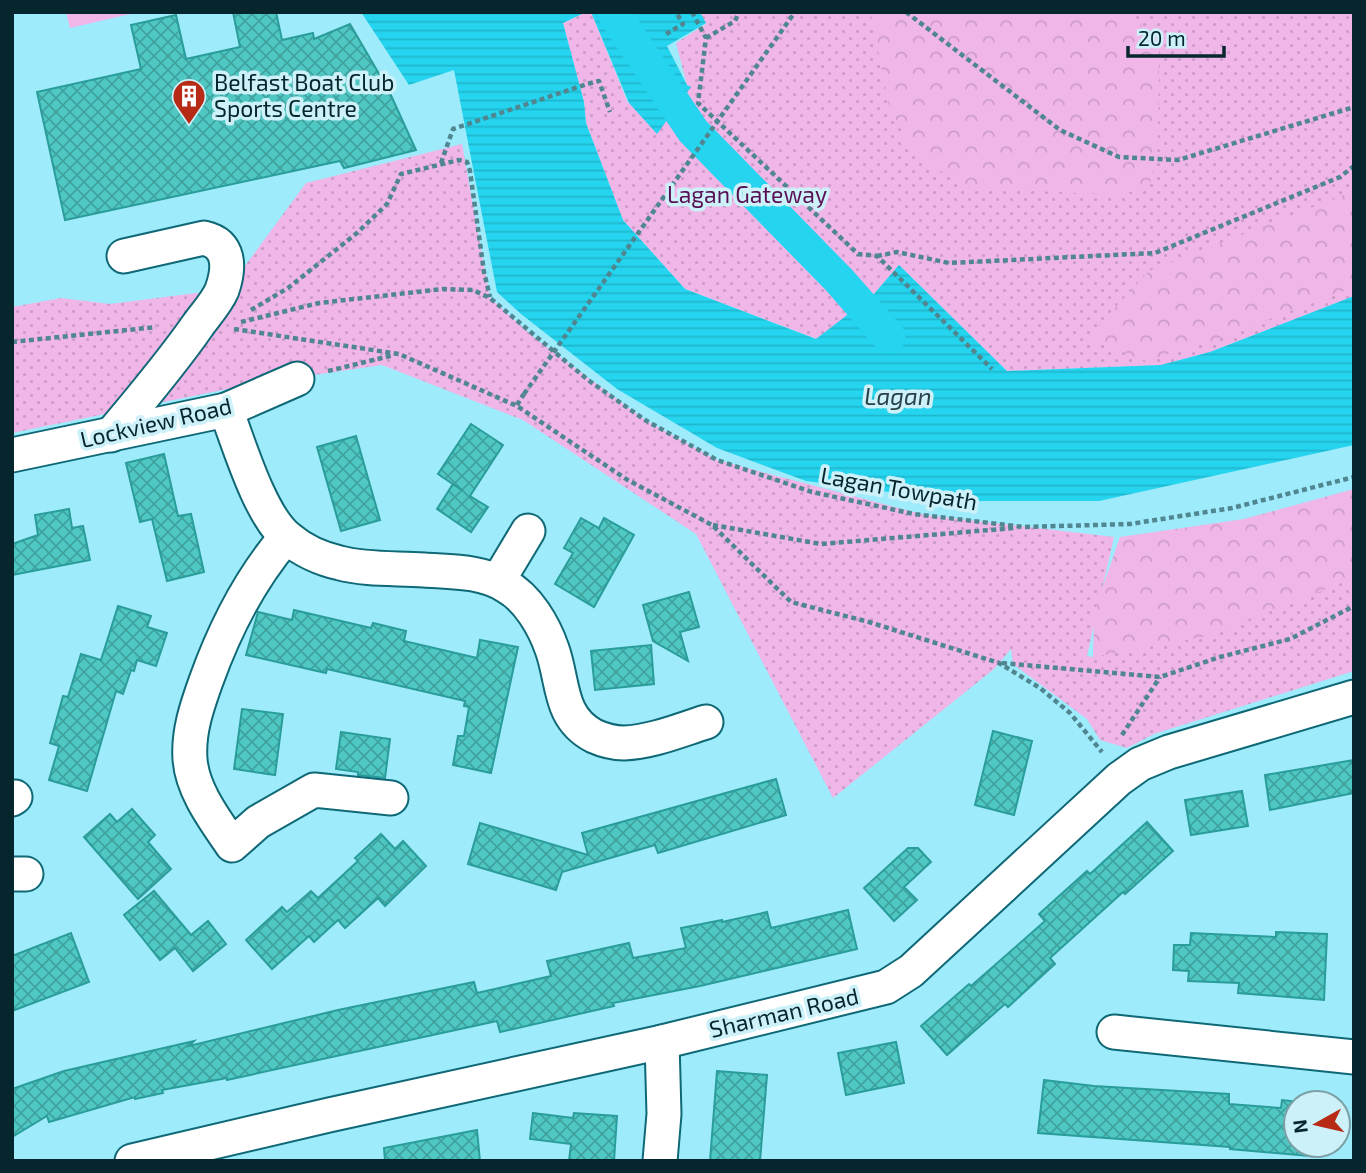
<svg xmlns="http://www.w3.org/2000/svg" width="1366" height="1173" viewBox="0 0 1366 1173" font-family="'Exo 2',sans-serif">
  <defs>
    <pattern id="grass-dots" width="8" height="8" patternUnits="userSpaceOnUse" patternTransform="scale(1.75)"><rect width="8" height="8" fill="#f0b6e8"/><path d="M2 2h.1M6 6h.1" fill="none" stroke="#cc9cc7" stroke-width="1.8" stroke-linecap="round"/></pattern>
    <pattern id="forest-crowns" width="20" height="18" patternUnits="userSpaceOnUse" patternTransform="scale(1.75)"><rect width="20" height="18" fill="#f0b6e8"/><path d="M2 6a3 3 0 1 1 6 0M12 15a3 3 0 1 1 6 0" fill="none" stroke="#cc9cc7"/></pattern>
    <pattern id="water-rules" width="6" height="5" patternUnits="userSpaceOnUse" patternTransform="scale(1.75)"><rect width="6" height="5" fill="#25d4ef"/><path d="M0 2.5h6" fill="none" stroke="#20b6cd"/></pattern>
    <pattern id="building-cross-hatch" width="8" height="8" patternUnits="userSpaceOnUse" patternTransform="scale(1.75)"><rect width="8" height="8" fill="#4fc8c3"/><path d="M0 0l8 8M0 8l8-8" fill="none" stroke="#3fa29f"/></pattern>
  </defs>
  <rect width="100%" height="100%" fill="#9eebfb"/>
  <g fill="url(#grass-dots)">
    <path d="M586,12H591L628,103L691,87L687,85L676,43L706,24L700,12H1354V296L1210,352L1161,365L1007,371L899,265L873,295L817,339L685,289L623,220L586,123L584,102L563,23Z"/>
    <path d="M462,144L490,298L536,339L645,420L717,460L925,515L1114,537L1087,656L1093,657L1354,578V671L1154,734L1127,748L1100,740L1087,719L1013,664L1011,649L994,669L833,798L696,534L523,420L382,365L252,384L12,433V307L61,298L110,304L228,289L306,183Z"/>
  </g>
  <g fill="url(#forest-crowns)">
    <path d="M872,12H1132L1159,50L1158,146L1149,189L1112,195L969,187L915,157L889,106L871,15Z"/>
    <path d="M1354,191V287L1215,340L1146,361L1087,338L1149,271Z"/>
    <path d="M1354,489V578L1208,636L1093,657L1094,612L1120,537L1244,519Z"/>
  </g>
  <path fill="#f0b6e8" d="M66,12H139L70,28Z"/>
  <g fill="url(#water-rules)">
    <path d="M361,12H586L563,23L584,102L586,123L623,220L685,289L816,339L873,295L899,265L1007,371L1161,365L1210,352L1354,296V445L1099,501H957L806,481L717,448L617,389L521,314L497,292L454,70L409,85Z"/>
    <path d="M591,12H700L706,23L667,46L687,85L691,87L657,134L629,103Z"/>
  </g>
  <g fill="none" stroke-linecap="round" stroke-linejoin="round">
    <path stroke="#25d4ef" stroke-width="33" d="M613,12L693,131L839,280L889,337"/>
  </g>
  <g fill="url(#building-cross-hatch)" stroke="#2a9d9a" stroke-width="2">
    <path d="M233,12H276L282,40L313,33L314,39L350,24L389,91L416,150L344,168L340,161L65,220L37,92L141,69L131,25L176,15L186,59L240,47Z"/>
    <path d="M471,424L503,445L470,496L488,507L471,532L437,509L453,484L463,491L438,474Z"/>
    <path d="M356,436L380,520L341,531L317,447Z"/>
    <path d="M164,454L178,516L191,514L204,572L167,581L152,519L140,522L126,463Z"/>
    <path d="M69,509L72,528L83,526L90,560L12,575V544L38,535L35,515Z"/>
    <path d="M581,518L599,528L604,518L634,535L594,607L555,584L573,553L564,548Z"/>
    <path d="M689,592L699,627L680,632L688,661L653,641L643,605Z"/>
    <path d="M118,606L151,616L147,627L167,633L156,666L137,660L134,671L131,670L123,694L116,691L87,791L49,780L59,746L50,743L63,696L68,697L81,654L101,660Z"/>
    <path d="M294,610L371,628L373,623L406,631L404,641L477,658L480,640L518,647L491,773L453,765L458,736H464L469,707L464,706L465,701L327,669L326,673L246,655L258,612L292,620Z"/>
    <path d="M651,645L654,684L595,690L591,651Z"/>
    <path d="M242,709L283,714L275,775L234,769Z"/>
    <path d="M993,731L1032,741L1014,815L975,805Z"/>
    <path d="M341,732L390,739L385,778L358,775V772L336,769Z"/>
    <path d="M1354,760V793L1270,810L1265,775Z"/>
    <path d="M776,779L786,815L658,853L655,845L562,872L556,890L468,864L480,823L588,855L582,833Z"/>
    <path d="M1242,791L1248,826L1191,835L1185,800Z"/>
    <path d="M132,809L155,835L148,842L171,869L138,899L84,837L110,814L117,822Z"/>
    <path d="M1147,822L1173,851L1125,894L1123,892L1050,958L1055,964L1008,1007L1005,1004L947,1055L921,1026L969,984L971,986L1045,921L1039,914L1087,871L1090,874Z"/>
    <path d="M381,834L395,849L403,841L426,866L385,906L378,898L345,928L338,920L314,942L309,936L272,969L246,940L282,907L287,912L311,891L318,898L358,861L355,858Z"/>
    <path d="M908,848H918L931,862L904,887L917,900L894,921L864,888Z"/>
    <path d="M154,891L191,935L208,921L226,944L193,971L175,948L160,960L124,915Z"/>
    <path d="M848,910L857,949L700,986L613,1003L614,1006L500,1032L497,1021L227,1080V1078L162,1090L163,1093L135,1099V1097L49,1122L47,1116L12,1137V1089L64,1071L194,1041L189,1046L338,1010L474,982L477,993L551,976L547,961L629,943L633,958L686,948L681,928L722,920V922L767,912L771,928Z"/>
    <path d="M1276,932L1327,934L1324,1000L1238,993L1239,983L1188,981L1189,971L1173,970L1174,945H1190L1191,933L1276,937Z"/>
    <path d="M71,933L89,982L12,1011V956Z"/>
    <path d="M896,1042L904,1083L846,1095L838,1053Z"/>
    <path d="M717,1071L767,1075L760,1161H710Z"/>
    <path d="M1044,1080L1094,1086L1229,1094V1104L1281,1108L1282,1100L1308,1103H1296V1145H1310L1309,1156L1230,1149V1147L1038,1133Z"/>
    <path d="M533,1113L573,1118L574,1113L617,1116L614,1161H569L571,1144L530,1139Z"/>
    <path d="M477,1130L480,1161H385L384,1148Z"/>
  </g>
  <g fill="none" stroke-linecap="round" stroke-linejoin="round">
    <defs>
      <g id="minor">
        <path d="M226,410C239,444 260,516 288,538C302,550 322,559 340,563C366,570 397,568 424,570C453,572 482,571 506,586C528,598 544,626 552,649C564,682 558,717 594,736C603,740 614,743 624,743C652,742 680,730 706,722"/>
        <path d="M111,435C141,399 171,364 198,325C206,314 217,302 222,290C230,267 230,244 204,238L124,256"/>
        <path d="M12,455L226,410L297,379"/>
        <path d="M286,537C249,580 225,628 206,681C197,706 188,732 190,759C192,790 215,820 232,845L258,822L314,790L391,798"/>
        <path d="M498,581L528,531"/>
        <path d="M12,799L15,797"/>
        <path d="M12,874H26"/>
        <path d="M1114,1032L1354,1057"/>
        <path d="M132,1161L329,1115L662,1042L886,987L911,971L1119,779L1140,764L1169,752L1354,697"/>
        <path d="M660,1161L664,1114L662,1042"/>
      </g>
    </defs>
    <use href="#minor" stroke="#0f6876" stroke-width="37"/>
    <g stroke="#4f8690" stroke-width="4.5" stroke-dasharray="5 3.5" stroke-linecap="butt">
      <path d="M692,12L706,38L698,103L858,254L877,256L992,369"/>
      <path d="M906,12L1060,130L1119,157L1178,160L1354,107"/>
      <path d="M666,34L683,24L676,12"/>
      <path d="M706,38L735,21L739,12"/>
      <path d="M441,163L453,129L587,84L599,81L610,112"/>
      <path d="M877,256L897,252L949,263L1155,253L1340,177L1354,166"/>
      <path d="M251,310L288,288L357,233L387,204L401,174L459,160L467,162L470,171L484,272L490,297"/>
      <path d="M241,322L319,303L443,289L473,290L490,298L588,380L645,420L717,460L812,492L914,514L1024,527L1130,524L1232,508L1354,477"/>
      <path d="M234,329L399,354L517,406L626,479L712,525L791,602L869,622L999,663L1040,688L1070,713L1102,752"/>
      <path d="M12,342L156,327"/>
      <path d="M328,371L394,355"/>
      <path d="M517,405L524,394"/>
      <path d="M713,525L821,544L1014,528"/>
      <path d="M1002,663L1160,677L1220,657L1290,639L1354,606"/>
      <path d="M1122,735L1160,677"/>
    </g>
    <use href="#minor" stroke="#fff" stroke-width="33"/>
    <path stroke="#4f8690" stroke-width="4.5" stroke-dasharray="5 3.5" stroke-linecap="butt" d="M524,394L795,12"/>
  </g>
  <defs>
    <symbol id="building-pin" viewBox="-11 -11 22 30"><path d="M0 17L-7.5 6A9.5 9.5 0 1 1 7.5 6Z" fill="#b72b16" stroke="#cdf1f9"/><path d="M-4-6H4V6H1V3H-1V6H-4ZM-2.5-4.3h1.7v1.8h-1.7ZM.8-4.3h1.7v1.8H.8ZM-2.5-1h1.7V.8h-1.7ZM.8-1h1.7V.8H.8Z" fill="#fff"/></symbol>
  </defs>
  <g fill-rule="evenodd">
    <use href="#building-pin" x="170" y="77" width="38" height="52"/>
  </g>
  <g text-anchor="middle" stroke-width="7" stroke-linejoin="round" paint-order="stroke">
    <g font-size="23" fill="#04262c" stroke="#cdf1f9" text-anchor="start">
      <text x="214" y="91">Belfast Boat Club<tspan x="214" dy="26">Sports Centre</tspan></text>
    </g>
    <g font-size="23" fill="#591053" stroke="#cdf1f9">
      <text x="747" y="203">Lagan Gateway</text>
    </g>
    <g font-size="23" fill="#04262c" stroke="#cdf1f9">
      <text transform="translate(156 423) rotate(-13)" y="8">Lockview Road</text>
      <text transform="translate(899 489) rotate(10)" y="8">Lagan Towpath</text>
      <text transform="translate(784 1013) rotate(-13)" y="8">Sharman Road</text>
    </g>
    <g font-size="24" font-style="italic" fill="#294248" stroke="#cdf1f9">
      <text x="898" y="405">Lagan</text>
    </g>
  </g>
  <rect width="1366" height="1173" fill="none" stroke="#04262c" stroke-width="28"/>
  <g transform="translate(1317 1124) rotate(262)"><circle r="33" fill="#cdf1f9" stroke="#7da0a7" stroke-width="2"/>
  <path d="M0-5L12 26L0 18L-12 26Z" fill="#b72b16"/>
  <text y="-10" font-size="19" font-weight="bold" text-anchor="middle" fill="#04262c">N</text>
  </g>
  <path d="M1128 46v10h96v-10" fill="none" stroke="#04262c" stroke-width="3.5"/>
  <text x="1138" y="46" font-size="21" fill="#04262c" stroke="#cdf1f9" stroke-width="5" paint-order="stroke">20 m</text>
</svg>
